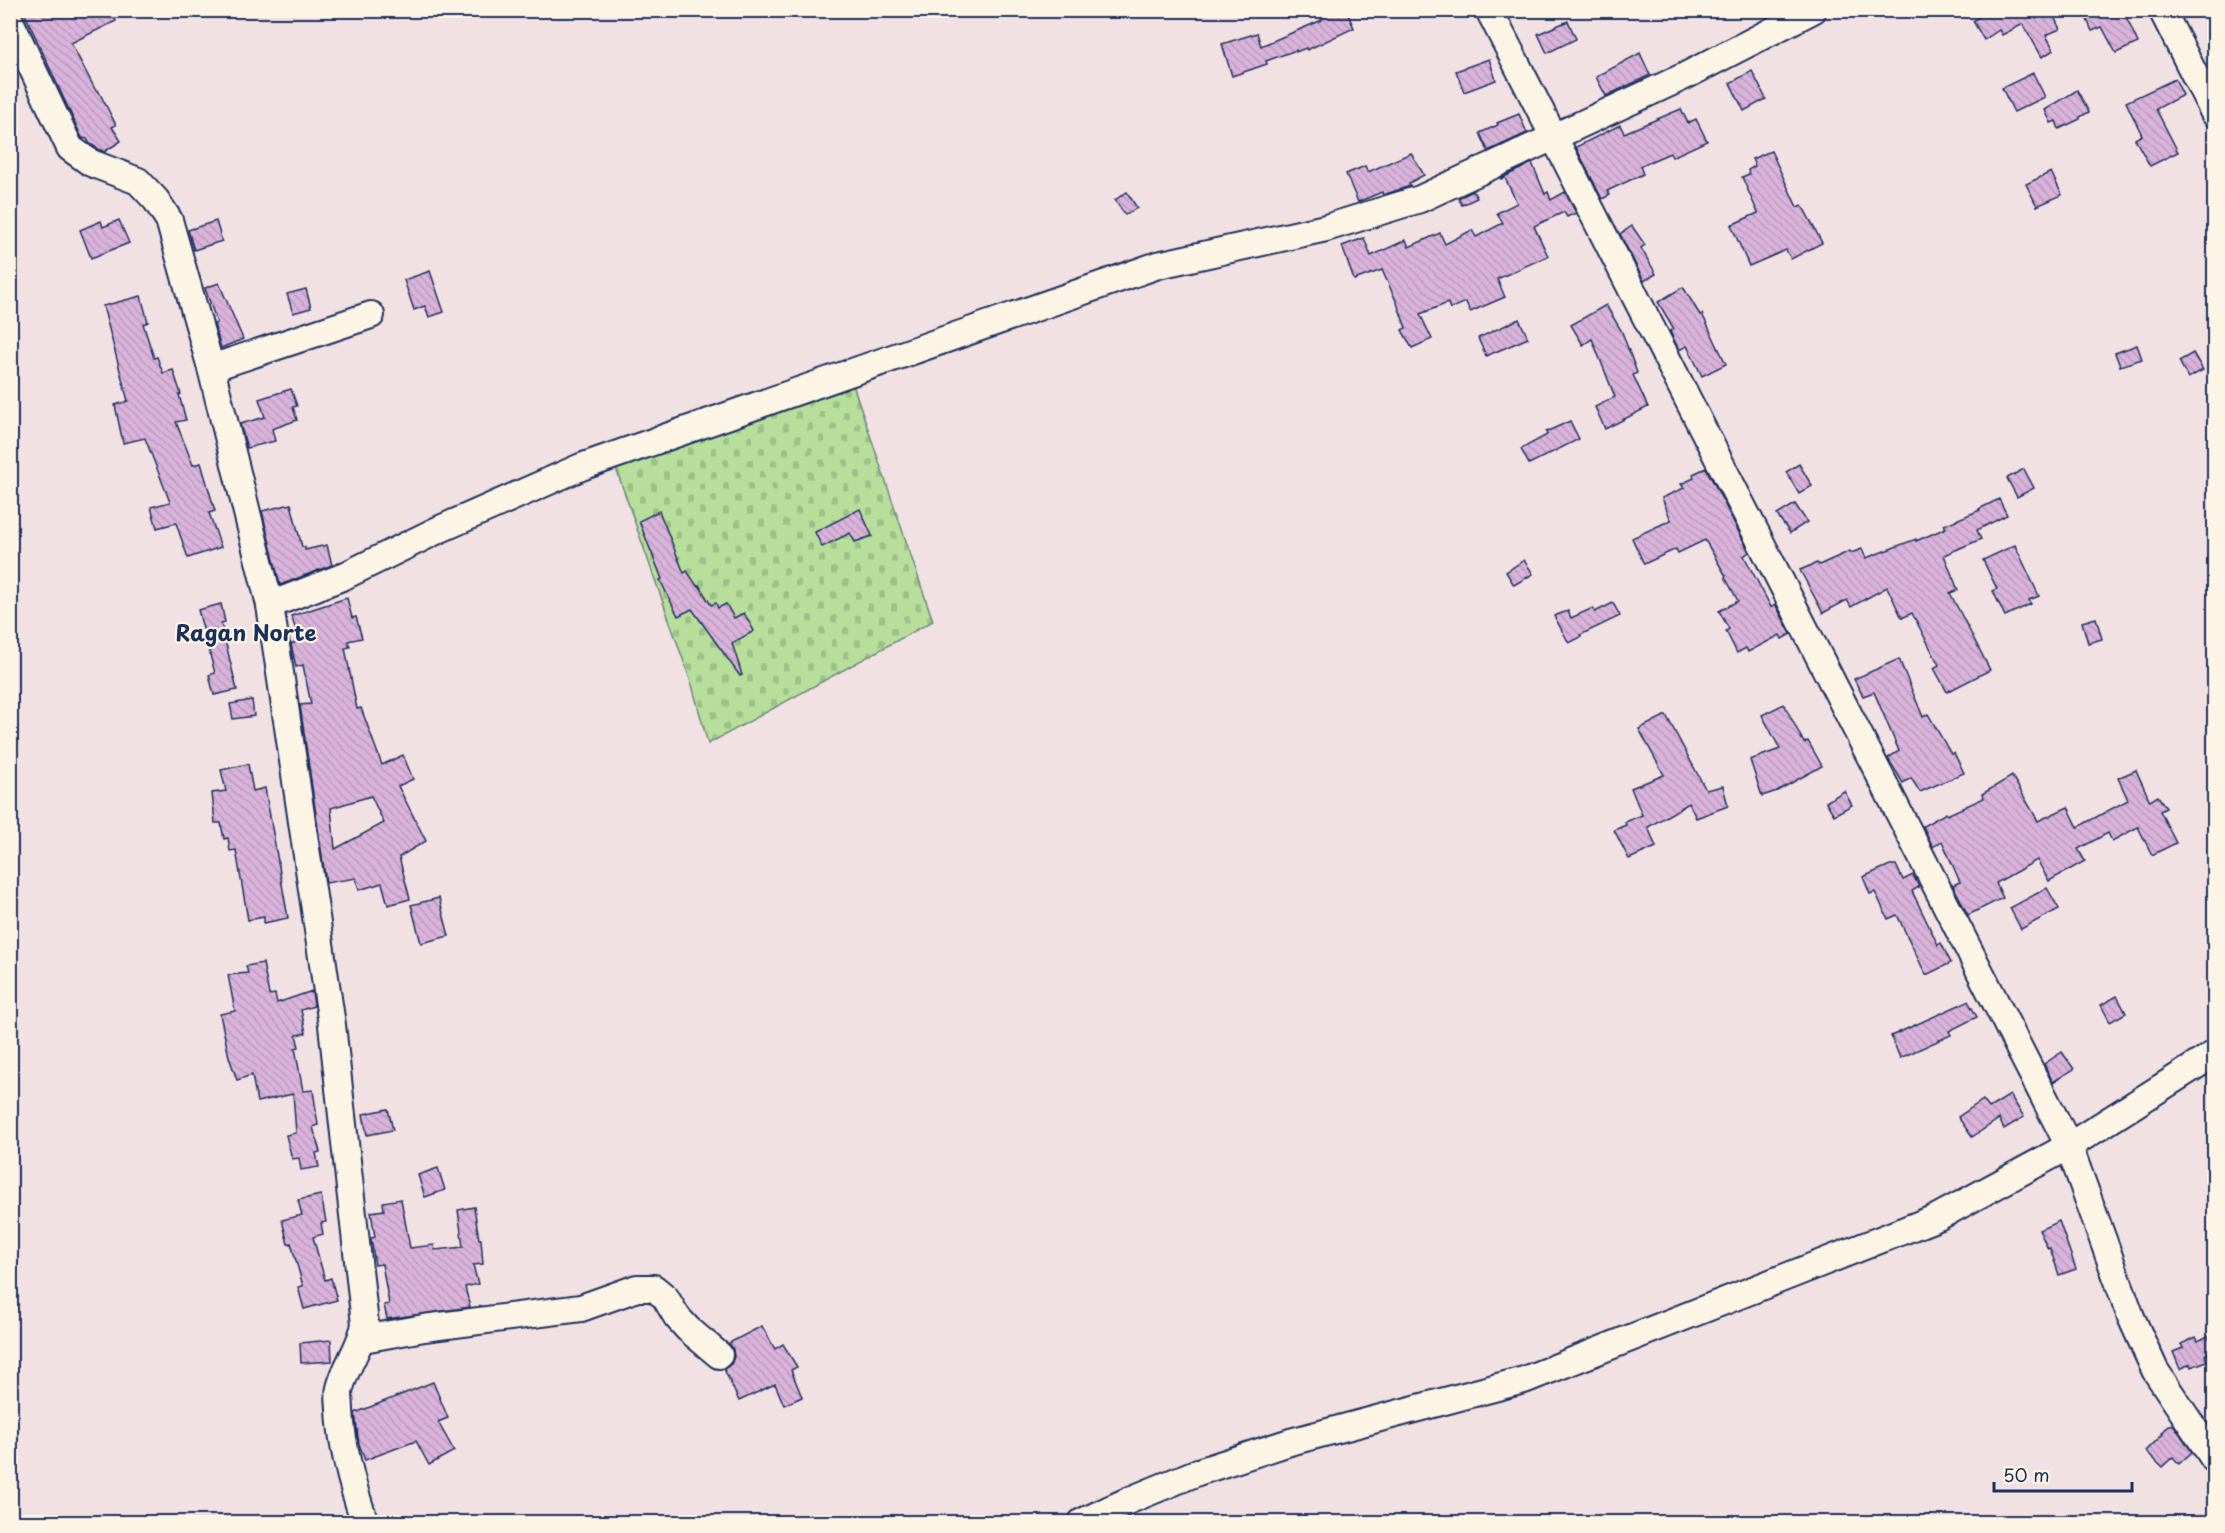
<svg xmlns="http://www.w3.org/2000/svg" width="2225" height="1533" viewBox="0 0 2225 1533" font-family="'Playpen Sans',sans-serif">
  <style>
    .cemetery { fill: url(#cemetery-stones); stroke: #69877c; stroke-width: 1.5 }
    .building { fill: url(#building-back-hatch); stroke: #1b2f5e; stroke-width: 1.5; fill-rule: evenodd }
    .lines { fill: none; stroke-linecap: round; stroke-linejoin: round }
    .minor-casing { stroke: #1b2f5e; stroke-width: 30 }
    .minor { stroke: #fcf5e5; stroke-width: 26 }
    .labels { text-anchor: middle; stroke-width: 4.5; stroke-linejoin: round; paint-order: stroke }
    .quarter-label { font-size: 22px; font-weight: bold; fill: #1b2f5e; stroke: #fcf5e5 }
  </style>
  <defs>
    <pattern id="cemetery-stones" width="16" height="16" patternUnits="userSpaceOnUse" patternTransform="scale(1.5)"><rect width="16" height="16" fill="#b7df9b"/><path d="M2 7V4a2 2 0 0 1 4 0v3zM10 15v-3a2 2 0 0 1 4 0v3z" fill="#9dc088"/></pattern>
    <pattern id="building-back-hatch" width="6" height="6" patternUnits="userSpaceOnUse" patternTransform="scale(1.5)"><rect width="6" height="6" fill="#dab3da"/><path d="M-1 5l2 2M0 0l6 6M5-1l2 2" fill="none" stroke="#ba9abe"/></pattern>
  </defs>
  <rect width="100%" height="100%" fill="#f2e1e2"/>
  <filter id="ink" filterUnits="userSpaceOnUse"><feTurbulence type="fractalNoise" baseFrequency=".0167" numOctaves="2"/><feDisplacementMap in="SourceGraphic" scale="12" xChannelSelector="R" yChannelSelector="G"/><feConvolveMatrix kernelMatrix="1 2 1 2 8 2 1 2 1" color-interpolation-filters="sRGB"/></filter>
  <g filter="url(#ink)">
    <polygon class="cemetery" points="851,379 933,621 708,744 692,685 613,460"/>
    <g class="building">
      <polygon points="23,10 110,10 116,21 71,43 96,91 98,90 116,125 112,127 121,141 104,152 90,144 87,139 82,138"/>
      <polygon points="1332,10 1346,10 1354,28 1307,50 1306,48 1296,52 1296,50 1266,61 1267,64 1232,76 1222,44 1257,33 1261,46 1322,20 1320,16"/>
      <polygon points="1975,10 2051,10 2060,29 2046,35 2054,50 2042,57 2023,24 2002,35 1999,30 1984,40 1973,21 1979,17"/>
      <polygon points="2083,10 2123,10 2138,43 2116,53 2102,27 2092,31"/>
      <polygon points="1568,21 1576,39 1547,53 1538,34"/>
      <polygon points="1640,53 1650,75 1606,96 1596,77"/>
      <polygon points="1489,59 1496,80 1464,92 1456,71"/>
      <polygon points="1752,71 1766,99 1744,111 1730,83"/>
      <polygon points="2033,73 2045,97 2014,112 2002,88"/>
      <polygon points="2175,79 2183,95 2156,109 2178,152 2150,166 2135,139 2142,135 2126,102"/>
      <polygon points="2077,90 2089,112 2080,117 2080,119 2059,129 2056,121 2051,123 2045,110"/>
      <polygon points="1681,109 1688,123 1696,119 1707,141 1672,157 1670,153 1640,166 1643,174 1607,191 1610,195 1602,199 1576,147 1620,125 1624,133"/>
      <polygon points="1519,114 1527,133 1488,151 1480,133 1498,125 1497,123"/>
      <polygon points="1771,151 1797,207 1802,205 1822,243 1791,259 1786,250 1749,266 1731,225 1758,213 1742,177 1749,174 1748,170 1755,166 1752,159"/>
      <polygon points="1411,153 1424,175 1409,183 1410,186 1383,195 1382,192 1358,202 1346,174 1365,166 1368,172"/>
      <polygon points="1532,163 1545,194 1548,192 1551,200 1565,192 1576,213 1567,217 1564,212 1534,226 1548,256 1497,279 1505,297 1470,312 1466,302 1450,309 1448,303 1420,314 1432,339 1412,348 1402,330 1406,328 1397,303 1382,270 1354,280 1342,246 1364,238 1371,256 1406,240 1409,247 1440,233 1445,244 1472,230 1476,237 1503,223 1497,213 1517,203 1505,178 1500,179"/>
      <polygon points="2051,172 2062,195 2037,206 2026,184"/>
      <polygon points="1473,191 1477,198 1462,205 1458,198"/>
      <polygon points="1127,192 1137,208 1125,215 1115,200"/>
      <polygon points="119,220 129,243 91,258 80,230 101,221 103,227"/>
      <polygon points="216,221 222,241 194,250 188,230"/>
      <polygon points="1632,226 1645,245 1641,248 1656,274 1644,281 1620,234"/>
      <polygon points="430,271 444,312 429,317 425,306 414,310 404,280"/>
      <polygon points="219,283 243,339 221,348 214,324 217,323 205,288"/>
      <polygon points="1683,287 1700,315 1702,314 1726,364 1702,376 1687,346 1679,350 1670,331 1674,329 1658,302"/>
      <polygon points="306,289 311,308 293,313 287,294"/>
      <polygon points="141,296 148,322 143,324 154,358 157,357 163,373 173,370 181,394 179,395 186,420 176,422 193,465 201,463 215,511 209,513 221,547 188,558 176,523 157,528 151,507 170,502 145,438 123,443 115,405 128,401 103,306"/>
      <polygon points="1606,305 1622,332 1637,373 1633,375 1648,407 1605,429 1595,407 1615,397 1592,339 1583,345 1571,325"/>
      <polygon points="1519,319 1528,338 1486,356 1478,338"/>
      <polygon points="2137,345 2142,359 2120,366 2115,353"/>
      <polygon points="2193,353 2203,370 2188,378 2179,361"/>
      <polygon points="291,389 297,406 293,407 297,420 272,429 275,441 247,448 240,424 265,417 259,399"/>
      <polygon points="1570,421 1579,439 1529,464 1521,449 1547,435 1546,432"/>
      <polygon points="1799,464 1812,486 1799,494 1786,472"/>
      <polygon points="1706,468 1749,552 1744,556 1771,607 1775,604 1791,634 1782,639 1780,635 1748,652 1746,648 1737,653 1726,631 1729,629 1719,611 1738,601 1725,577 1726,576 1705,540 1678,553 1676,549 1644,564 1632,538 1671,520 1662,498 1684,488 1681,484 1694,478 1693,474"/>
      <polygon points="2024,469 2034,488 2017,497 2007,478"/>
      <polygon points="1999,499 2007,515 1977,530 1981,539 1944,555 1958,590 1950,593 1990,670 1947,692 1934,668 1939,665 1912,613 1902,618 1887,587 1851,607 1847,600 1823,613 1800,570 1817,563 1819,565 1850,551 1851,553 1862,549 1866,558 1916,539 1916,541 1946,528 1944,525 1980,510 1979,509"/>
      <polygon points="291,504 302,547 305,547 305,550 327,545 332,565 280,585 262,511"/>
      <polygon points="1795,504 1807,522 1790,533 1777,515"/>
      <polygon points="860,509 872,536 855,542 850,533 822,547 815,532"/>
      <polygon points="659,511 684,573 687,571 697,586 699,585 711,605 716,603 718,608 726,604 734,618 744,613 754,631 732,643 742,675 740,676 692,609 678,616 660,580 662,579 639,521"/>
      <polygon points="2015,545 2039,596 2029,600 2031,604 2005,616 1993,591 1997,589 1983,560"/>
      <polygon points="1524,560 1533,574 1514,585 1506,572"/>
      <path d="M347,598L352,618L356,617L362,638L348,641L350,647L345,648L357,709L361,708L382,765L403,755L413,779L398,786L426,841L399,857L410,899L388,905L382,883L359,890L356,878L326,883L300,705L311,704L303,665L296,667L291,644L300,641L291,616ZM371,796L384,823L335,849L331,808Z"/>
      <polygon points="1613,603 1620,616 1580,635 1581,637 1569,643 1554,616 1568,611 1571,618 1593,608 1595,612"/>
      <polygon points="221,604 225,622 221,623 237,690 214,695 209,675 215,673 198,610"/>
      <polygon points="2096,618 2102,639 2088,643 2082,622"/>
      <polygon points="1899,659 1923,717 1928,714 1951,754 1954,753 1964,773 1920,792 1911,778 1903,783 1889,760 1888,758 1899,751 1874,692 1863,696 1854,679"/>
      <polygon points="252,700 254,716 233,719 230,704"/>
      <polygon points="1784,704 1804,743 1808,741 1822,766 1777,791 1762,796 1750,760 1780,749 1762,715"/>
      <polygon points="1666,715 1706,790 1723,786 1728,806 1696,818 1689,803 1648,827 1656,847 1629,859 1614,830 1626,825 1625,822 1642,815 1631,788 1664,775 1639,729"/>
      <polygon points="248,764 253,791 265,788 288,918 264,923 264,917 248,920 236,850 230,851 228,838 224,839 221,823 215,823 212,793 226,791 221,770"/>
      <polygon points="2136,770 2150,801 2158,796 2166,808 2160,811 2176,843 2152,855 2138,827 2112,841 2108,833 2078,849 2085,861 2049,881 2037,860 1996,883 2003,898 1968,915 1953,885 1960,882 1942,841 1933,847 1923,826 1946,813 1947,815 1984,798 1982,794 2012,776 2038,821 2068,807 2078,827 2128,800 2118,778"/>
      <polygon points="1844,791 1852,805 1834,815 1826,802"/>
      <polygon points="1890,865 1896,865 1903,880 1913,875 1919,887 1912,891 1938,945 1941,943 1951,963 1926,975 1897,915 1888,919 1875,892 1870,894 1863,877"/>
      <polygon points="2047,888 2059,909 2021,929 2010,908"/>
      <polygon points="439,898 449,936 421,943 411,905"/>
      <polygon points="263,963 269,995 275,994 277,1003 312,991 314,1006 301,1010 306,1033 296,1035 299,1047 295,1048 303,1091 313,1090 318,1125 313,1127 320,1152 316,1153 319,1167 301,1170 299,1158 292,1159 286,1135 296,1133 293,1094 257,1102 252,1075 237,1080 229,1057 220,1014 235,1011 228,975 248,973 246,966"/>
      <polygon points="2117,996 2126,1013 2110,1022 2101,1005"/>
      <polygon points="1968,1001 1977,1017 1949,1031 1951,1035 1900,1058 1891,1036"/>
      <polygon points="2062,1052 2074,1069 2053,1082 2044,1064"/>
      <polygon points="2010,1095 2024,1117 2004,1129 1999,1119 1972,1137 1958,1117 1983,1100 1989,1108"/>
      <polygon points="388,1109 393,1130 367,1135 363,1114"/>
      <polygon points="438,1168 445,1190 425,1197 418,1175"/>
      <polygon points="321,1195 326,1222 321,1223 323,1234 313,1237 325,1280 331,1278 337,1300 304,1309 298,1287 303,1286 291,1243 288,1244 282,1220 302,1215 298,1200"/>
      <polygon points="401,1199 410,1248 434,1245 435,1250 463,1247 458,1210 474,1207 479,1239 481,1239 483,1264 473,1265 478,1284 465,1287 470,1307 387,1319 384,1305 389,1304 382,1264 375,1265 371,1238 375,1237 371,1212 384,1210 383,1202"/>
      <polygon points="2059,1221 2076,1269 2059,1275 2050,1248 2048,1249 2039,1230"/>
      <polygon points="762,1326 775,1349 783,1344 797,1367 791,1370 802,1397 784,1405 775,1384 739,1401 724,1369 731,1364 734,1357 733,1349 729,1343"/>
      <polygon points="2208,1336 2214,1351 2205,1355 2207,1361 2191,1367 2190,1364 2180,1369 2173,1352 2183,1348 2181,1344 2196,1337 2198,1341"/>
      <polygon points="331,1340 332,1361 301,1363 300,1343"/>
      <polygon points="433,1382 448,1418 438,1422 454,1451 429,1465 416,1441 365,1460 359,1444 355,1413"/>
      <polygon points="2169,1425 2174,1425 2192,1452 2179,1464 2173,1457 2162,1467 2146,1451 2163,1434 2162,1433"/>
    </g>
    <g class="lines">
      <g class="minor-casing">
        <g id="minor">
          <polyline points="1489,10 2069,1146 2131,1317 2155,1370 2214,1459"/>
          <polyline points="2162,10 2214,113"/>
          <path d="M10,21L70,148L91,163L138,181L156,200L169,220L211,368L270,605L332,1025L365,1324C361,1347 346,1365 340,1388C338,1394 340,1403 340,1410C342,1449 352,1486 365,1522"/>
          <polyline points="211,368 371,315"/>
          <polyline points="270,605 342,577 438,530 581,467 1158,265 1326,228 1420,199 1685,76 1813,10"/>
          <polyline points="363,1339 424,1328 581,1308 637,1288 654,1288 665,1297 677,1317 688,1329 719,1355"/>
          <polyline points="1082,1522 1130,1500 1198,1472 1290,1442 1524,1380 1938,1217 2069,1146 2214,1054"/>
        </g>
      </g>
      <use href="#minor" class="minor"/>
    </g>
  </g>
  <g class="labels">
    <g class="quarter-label">
      <text x="246" y="641">Ragan Norte</text>
    </g>
  </g>
  <rect width="2225" height="1533" fill="none" stroke="#fcf5e5" stroke-width="36"/>
  <rect x="18" y="18" width="2189" height="1497" fill="none" stroke="#1b2f5e" stroke-width="2" filter="url(#ink)"/>
  <path d="M1994 1482v9h138v-9" fill="none" stroke="#1b2f5e" stroke-width="3"/>
  <text x="2003" y="1482" font-size="18" fill="#1b2f5e" stroke="#fcf5e5" stroke-width="4.5" paint-order="stroke">50 m</text>
</svg>
